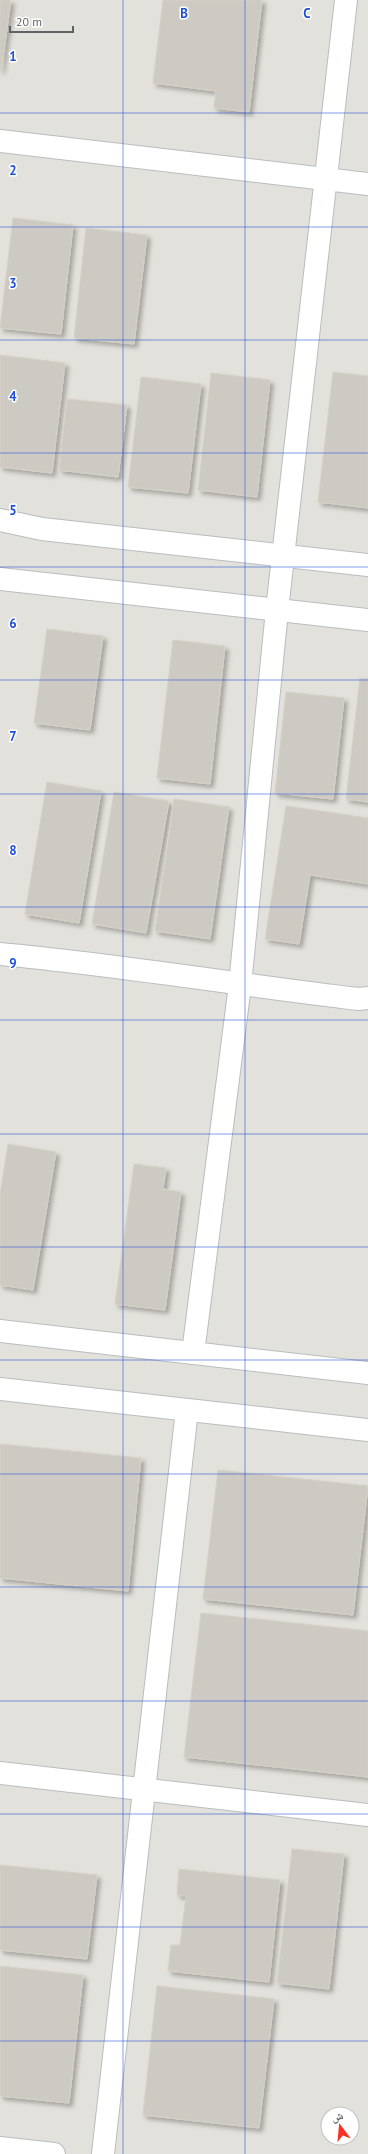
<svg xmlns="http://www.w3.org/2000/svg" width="368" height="2154" viewBox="0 0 368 2154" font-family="'PT Sans','Noto Naskh Arabic',sans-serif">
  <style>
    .industrial { fill: #e2e1db; fill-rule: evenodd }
    .building { fill: #cdcac4; stroke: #d7d1c4; filter: url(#shadow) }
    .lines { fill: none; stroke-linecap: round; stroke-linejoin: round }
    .minor-casing { stroke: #b9bdc1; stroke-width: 24 }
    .minor { stroke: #fff; stroke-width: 22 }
    .grid { fill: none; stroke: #1d4ed8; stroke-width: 1; stroke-opacity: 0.55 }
    .grid-label { font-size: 13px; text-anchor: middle; font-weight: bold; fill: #1d4ed8; stroke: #fff; stroke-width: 3; stroke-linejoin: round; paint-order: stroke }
  </style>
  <defs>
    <filter id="shadow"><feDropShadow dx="3.5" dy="3.5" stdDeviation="2" flood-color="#0004"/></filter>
  </defs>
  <rect width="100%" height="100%" fill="#f1efe7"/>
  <path class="industrial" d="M0,0H368V2154H0ZM328,2114H352V2138H328Z"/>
  <g class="building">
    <polygon points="0,0 11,0 1,71 0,71"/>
    <polygon points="163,0 262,0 249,112 214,108 216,91 153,83"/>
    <polygon points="13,218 73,225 61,334 0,328"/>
    <polygon points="86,228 147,235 134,344 74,338"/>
    <polygon points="0,355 65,363 52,473 0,467"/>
    <polygon points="333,372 368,376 368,508 318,502"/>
    <polygon points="211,373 270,380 257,497 198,490"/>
    <polygon points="141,377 201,384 188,493 128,487"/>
    <polygon points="67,399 127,405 118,477 59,470"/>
    <polygon points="47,629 103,636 90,730 34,723"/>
    <polygon points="173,640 225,646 210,784 157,778"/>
    <polygon points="360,678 368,679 368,802 346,799"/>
    <polygon points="286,692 344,698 333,799 275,793"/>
    <polygon points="47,782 101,791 79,923 25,914"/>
    <polygon points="114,792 169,801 146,933 92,924"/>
    <polygon points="174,799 229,807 210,939 155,931"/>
    <polygon points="286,806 368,818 368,884 310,875 299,944 265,939"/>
    <polygon points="8,1144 56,1152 33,1290 0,1285 0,1194"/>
    <polygon points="134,1164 166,1168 163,1189 181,1192 165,1310 115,1304"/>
    <polygon points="0,1444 141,1458 128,1591 0,1578"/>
    <polygon points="218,1470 368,1486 353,1615 203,1599"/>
    <polygon points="201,1613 368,1631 368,1777 184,1757"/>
    <polygon points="292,1849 344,1854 329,1989 277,1983"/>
    <polygon points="0,1865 97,1875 87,1959 0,1950"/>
    <polygon points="179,1869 280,1880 269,1982 168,1971 171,1945 180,1945 186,1896 177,1895"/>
    <polygon points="0,1966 83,1975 69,2103 0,2096"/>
    <polygon points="157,1986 274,1999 259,2128 143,2115"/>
  </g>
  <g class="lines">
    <g class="minor-casing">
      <g id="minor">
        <polyline points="0,141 368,184"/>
        <polyline points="0,520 42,529 368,565"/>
        <polyline points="0,579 368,620"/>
        <path d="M0,954C120,965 239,985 359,999L368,998"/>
        <polyline points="0,1331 368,1373"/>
        <polyline points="193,1353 240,985 277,610 346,0"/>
        <polyline points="0,1389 368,1430"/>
        <polyline points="0,1773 368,1815"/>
        <polyline points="0,2148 54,2154"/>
        <polyline points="103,2154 187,1410"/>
      </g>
    </g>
    <use href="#minor" class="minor"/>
  </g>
  <path class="grid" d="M123,0V2154M245,0V2154M0,113H368M0,227H368M0,340H368M0,453H368M0,567H368M0,680H368M0,794H368M0,907H368M0,1020H368M0,1134H368M0,1247H368M0,1360H368M0,1474H368M0,1587H368M0,1701H368M0,1814H368M0,1927H368M0,2041H368"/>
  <g class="grid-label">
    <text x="184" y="18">B</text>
    <text x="307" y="18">C</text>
    <text x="13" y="61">1</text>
    <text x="13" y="175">2</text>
    <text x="13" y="288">3</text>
    <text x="13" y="401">4</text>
    <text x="13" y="515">5</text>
    <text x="13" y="628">6</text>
    <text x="13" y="741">7</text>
    <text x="13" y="855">8</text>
    <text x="13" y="968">9</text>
  </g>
  <g transform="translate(340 2126) rotate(344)"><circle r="19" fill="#ffffff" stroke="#bfc1c3"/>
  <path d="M0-3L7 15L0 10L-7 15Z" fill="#f83326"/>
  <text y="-6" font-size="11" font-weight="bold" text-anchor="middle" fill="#5e6368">ش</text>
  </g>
  <path d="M10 26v6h63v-6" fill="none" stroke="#5e6368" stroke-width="2"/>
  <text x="16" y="26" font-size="12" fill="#5e6368" stroke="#ffffff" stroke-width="3" paint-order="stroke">20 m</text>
</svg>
